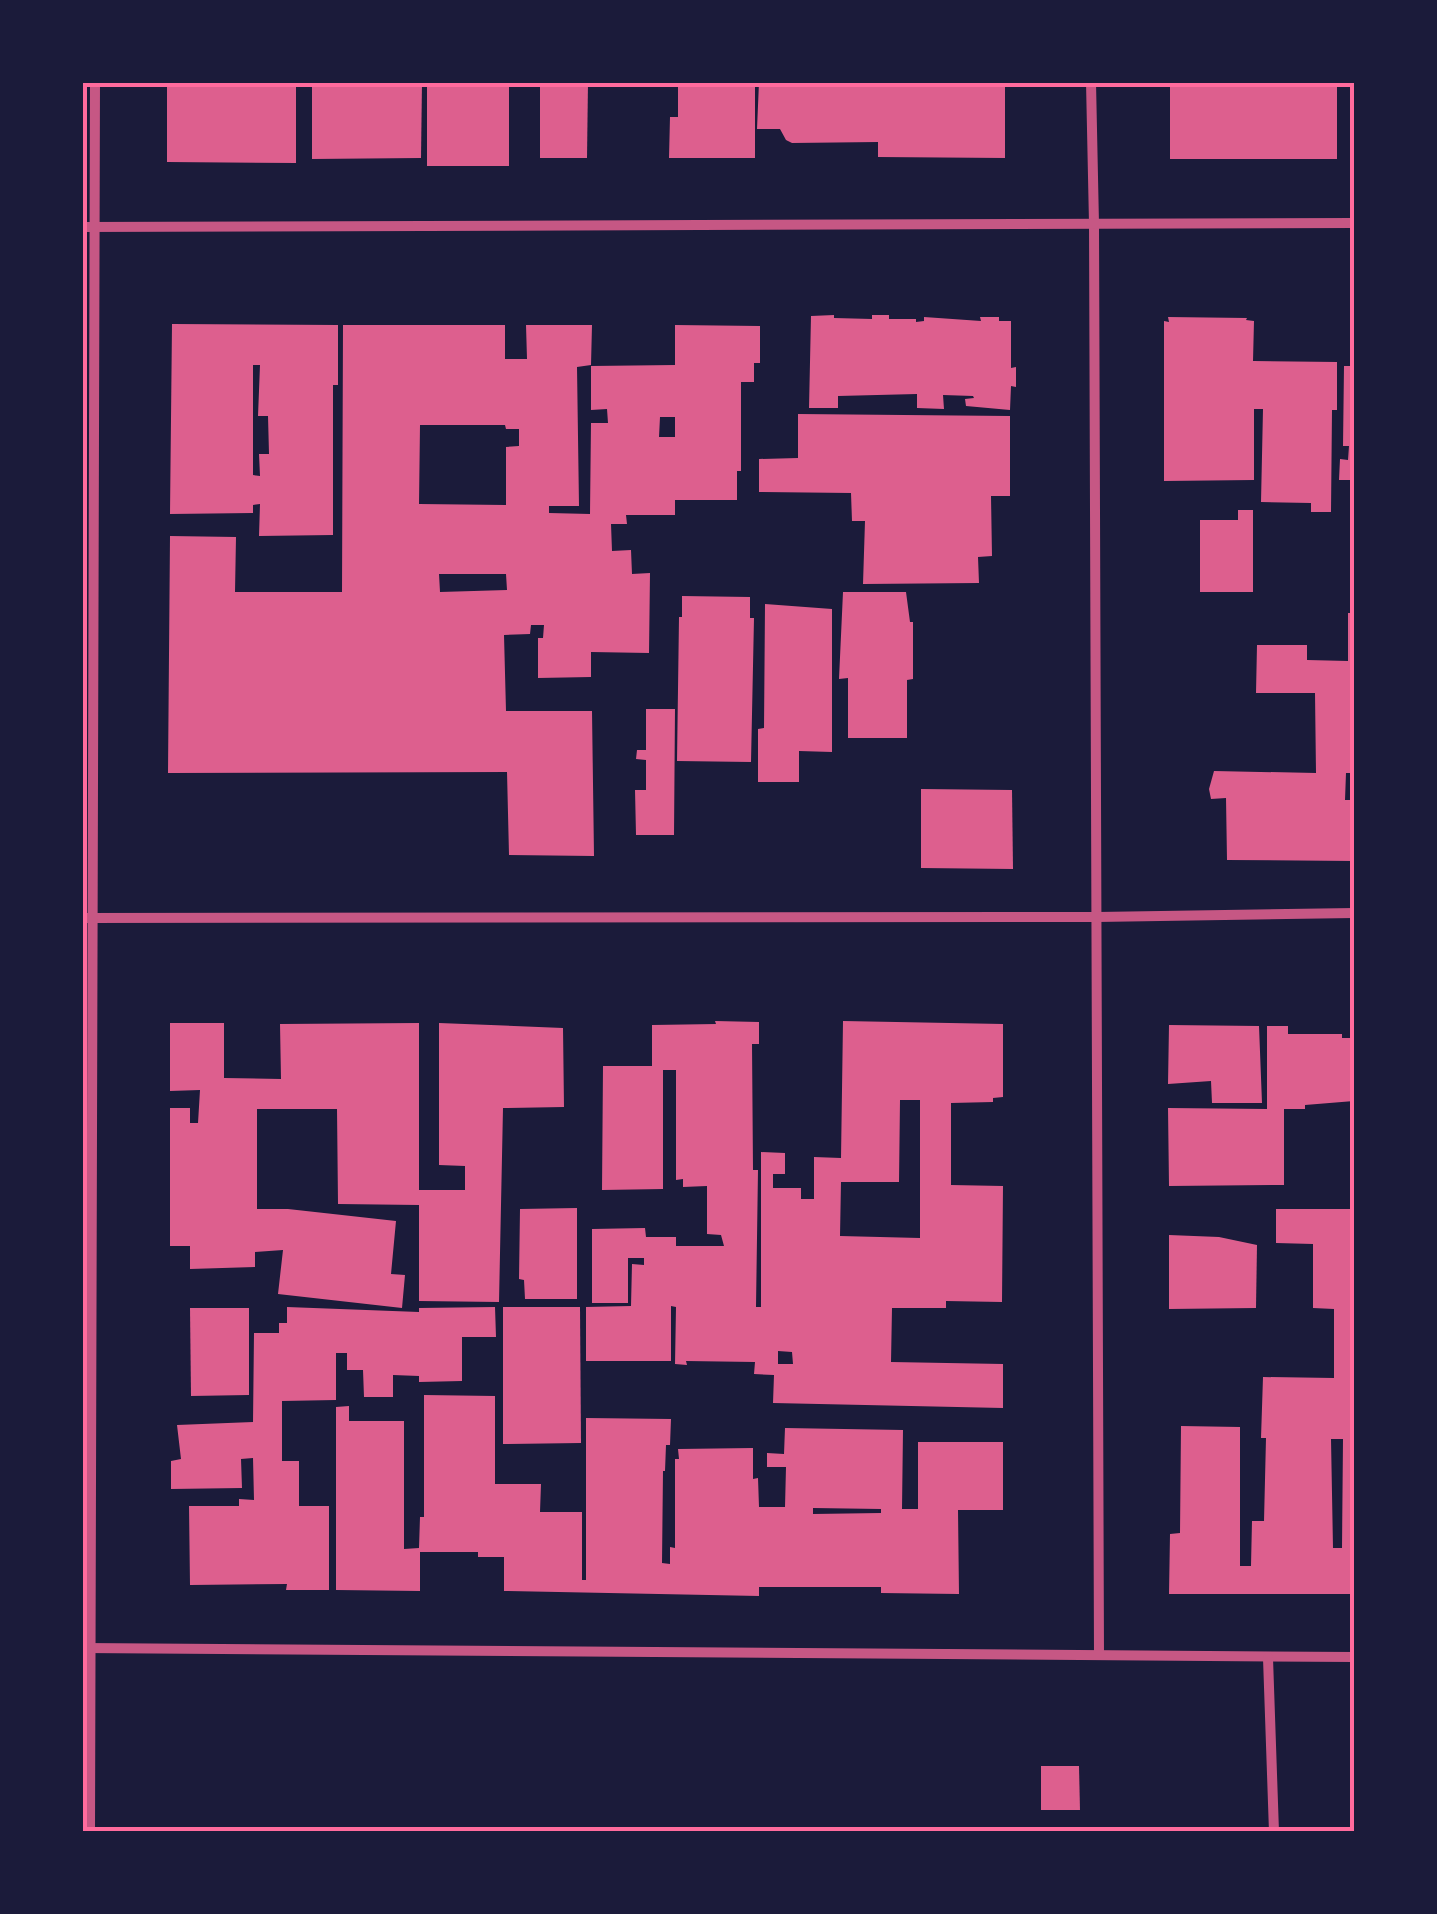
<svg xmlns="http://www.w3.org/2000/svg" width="1437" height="1914" viewBox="0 0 1437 1914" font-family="'IBM Plex Serif',serif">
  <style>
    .building { fill: #dd5f8e; fill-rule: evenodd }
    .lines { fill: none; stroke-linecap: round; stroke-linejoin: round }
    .minor { stroke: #c65784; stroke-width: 10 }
    .neatline { fill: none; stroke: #ff6b9d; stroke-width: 4 }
  </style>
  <rect width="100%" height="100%" fill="#1b1b3a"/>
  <g class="building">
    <polygon points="167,82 296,82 296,163 167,162"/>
    <polygon points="312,82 422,82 421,158 312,159"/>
    <rect x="427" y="82" width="82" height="84"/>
    <polygon points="540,82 588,82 587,158 540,158"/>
    <polygon points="678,82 755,82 755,158 669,158 670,117 678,117"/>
    <polygon points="759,82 1005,82 1005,158 878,157 878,142 792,143 786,140 780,129 757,129"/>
    <rect x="1170" y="82" width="167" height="77"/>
    <polygon points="834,315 834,318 872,319 872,315 889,315 889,319 916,319 916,322 924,321 924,317 981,321 980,317 999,317 999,321 1011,321 1011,368 1016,367 1016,387 1011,386 1010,410 966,406 965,399 974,398 973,396 943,395 944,409 917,408 917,394 838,396 838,408 809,408 811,316"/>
    <polygon points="1168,317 1247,318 1246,320 1254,321 1253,361 1337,362 1337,410 1332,410 1331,512 1311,512 1311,503 1261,502 1263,409 1254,409 1254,480 1164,481 1164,321 1169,322"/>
    <path d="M172,324L338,325V385H333V535L259,536L260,504L253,505V513L170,514ZM253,365H260L258,416H268L269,454H259L260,476L253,475Z"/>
    <path d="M343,325H505V359H527L526,325H592L591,365L577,367L579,506H549V513L590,514L591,423H608L607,409L591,410V366L675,365V325L760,326V363H754V382H741V471H737V500H675V515H626L627,524H611L612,551L631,550L632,574L650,573L649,653L591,652V677L538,678V638H543L544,625H531L530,634L504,635L506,711H592L594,856L509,855L507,772L168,773L170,536L236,537L235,592H342ZM660,417H675V437H659ZM420,425H505L506,429H519V446L506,447V505L419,504ZM439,574H506L507,590L440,592Z"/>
    <polygon points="1344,366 1354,366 1354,480 1339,480 1340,459 1348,460 1349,446 1343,446"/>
    <polygon points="798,414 1010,416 1010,496 991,496 992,556 978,557 979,583 863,584 865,521 852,521 851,493 759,492 759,459 798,458"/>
    <polygon points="1238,510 1253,510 1253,592 1200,592 1200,520 1238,520"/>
    <polygon points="843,592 906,592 910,622 913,622 913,679 907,680 907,738 848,738 848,678 839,679"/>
    <polygon points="682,596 750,597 750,618 754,618 751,762 677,761 679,617 682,617"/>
    <polygon points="765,604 832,609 832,752 799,751 799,782 758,782 758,729 764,728"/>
    <polygon points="1348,613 1354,613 1354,773 1346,773 1345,800 1354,800 1354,861 1227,860 1226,798 1211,799 1209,789 1214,771 1316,773 1315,693 1256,693 1257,645 1307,645 1307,660 1348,661"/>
    <polygon points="646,709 675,709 674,835 636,835 635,790 646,790 646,760 636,759 637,750 646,750"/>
    <polygon points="921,789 1012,790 1013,869 921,868"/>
    <path d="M715,1021L759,1022V1044H752L753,1170H758L756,1307H761V1152L785,1153V1174H773V1188H801V1199H814V1157L841,1158L843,1021L1003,1024V1097L993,1098V1102L951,1103V1185L1003,1186L1002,1302L946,1301V1308H892L891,1362L1003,1364V1408L773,1403L774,1375L754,1374L755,1362L686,1361L687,1365L675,1364L676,1307L671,1306V1361H586V1307L631,1306L632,1264L644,1265V1258H628V1303H592V1229L645,1228L646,1237H676V1246H724L721,1235L707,1234V1186L683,1187V1179L676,1180V1070H663V1189L602,1190L603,1066H652V1025L716,1024ZM900,1100H920V1238L840,1236L841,1182H899ZM778,1351L792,1352L793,1364H778Z"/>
    <polygon points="170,1023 224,1023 224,1078 281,1079 280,1024 419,1023 419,1190 465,1190 465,1166 439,1165 439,1023 563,1028 564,1107 503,1108 499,1302 419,1301 419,1205 338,1204 337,1109 257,1109 257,1209 288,1209 396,1221 391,1274 405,1275 402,1308 278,1294 283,1250 255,1252 255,1267 190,1269 190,1246 170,1246 170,1108 190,1108 190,1123 198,1123 200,1090 170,1091"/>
    <polygon points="1169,1025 1259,1026 1262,1103 1212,1103 1211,1081 1168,1084"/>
    <polygon points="1267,1026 1288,1026 1288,1034 1342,1034 1342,1038 1354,1038 1354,1101 1305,1105 1305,1109 1284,1109 1284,1185 1169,1186 1168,1108 1267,1109"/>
    <polygon points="577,1208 577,1299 525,1299 524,1280 519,1279 520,1209"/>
    <path d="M1276,1209H1354V1594H1169L1170,1534L1180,1533L1181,1426L1240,1427V1566H1251L1252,1521H1264L1266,1438H1261L1263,1377L1334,1378V1309L1313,1308V1244L1276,1243ZM1331,1439H1343L1342,1548H1333Z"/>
    <polygon points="1169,1235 1219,1237 1257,1245 1256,1308 1169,1309"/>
    <polygon points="287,1307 419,1312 419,1308 495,1307 496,1337 462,1337 462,1381 419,1382 419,1376 393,1375 393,1397 364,1397 363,1370 347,1370 347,1353 336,1353 336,1400 282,1401 282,1461 299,1461 299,1506 329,1506 329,1590 286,1590 287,1584 190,1585 189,1506 239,1506 239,1499 254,1500 253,1458 241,1459 242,1488 171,1489 171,1461 181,1459 177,1425 253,1422 254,1333 279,1333 279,1323 287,1323"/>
    <polygon points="503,1307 580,1307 581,1443 503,1444"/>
    <polygon points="190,1308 249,1308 249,1395 191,1396"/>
    <path d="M424,1395L495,1396V1484H541L540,1512H582V1580H586V1418L671,1419L670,1445H666L665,1471H663L662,1563L670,1564V1547L675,1548V1459H679L678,1449L753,1448V1479L758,1478L759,1507H785L786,1467H767V1453L784,1454L785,1428L903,1430L902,1509H918V1442H1003V1510H958L959,1594L881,1593V1587H759V1596L504,1591V1557H478V1552H420V1591L336,1590V1407L349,1406V1421H404V1549L419,1548L420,1517H424ZM813,1508L881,1509V1513L813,1514Z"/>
    <polygon points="1041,1766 1079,1766 1080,1810 1041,1810"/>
  </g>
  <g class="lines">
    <g class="minor">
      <polyline points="1091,82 1094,224 1099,1655"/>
      <polyline points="82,227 1354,223"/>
      <polyline points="82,918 1097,917 1354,913"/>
      <polyline points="82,1648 1354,1657"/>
      <polyline points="1268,1658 1274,1832"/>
      <polyline points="90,1832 95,82"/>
    </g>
  </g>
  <rect width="1437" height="1914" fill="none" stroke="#1b1b3a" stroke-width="170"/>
  <rect x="85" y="85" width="1267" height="1744" class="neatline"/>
</svg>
